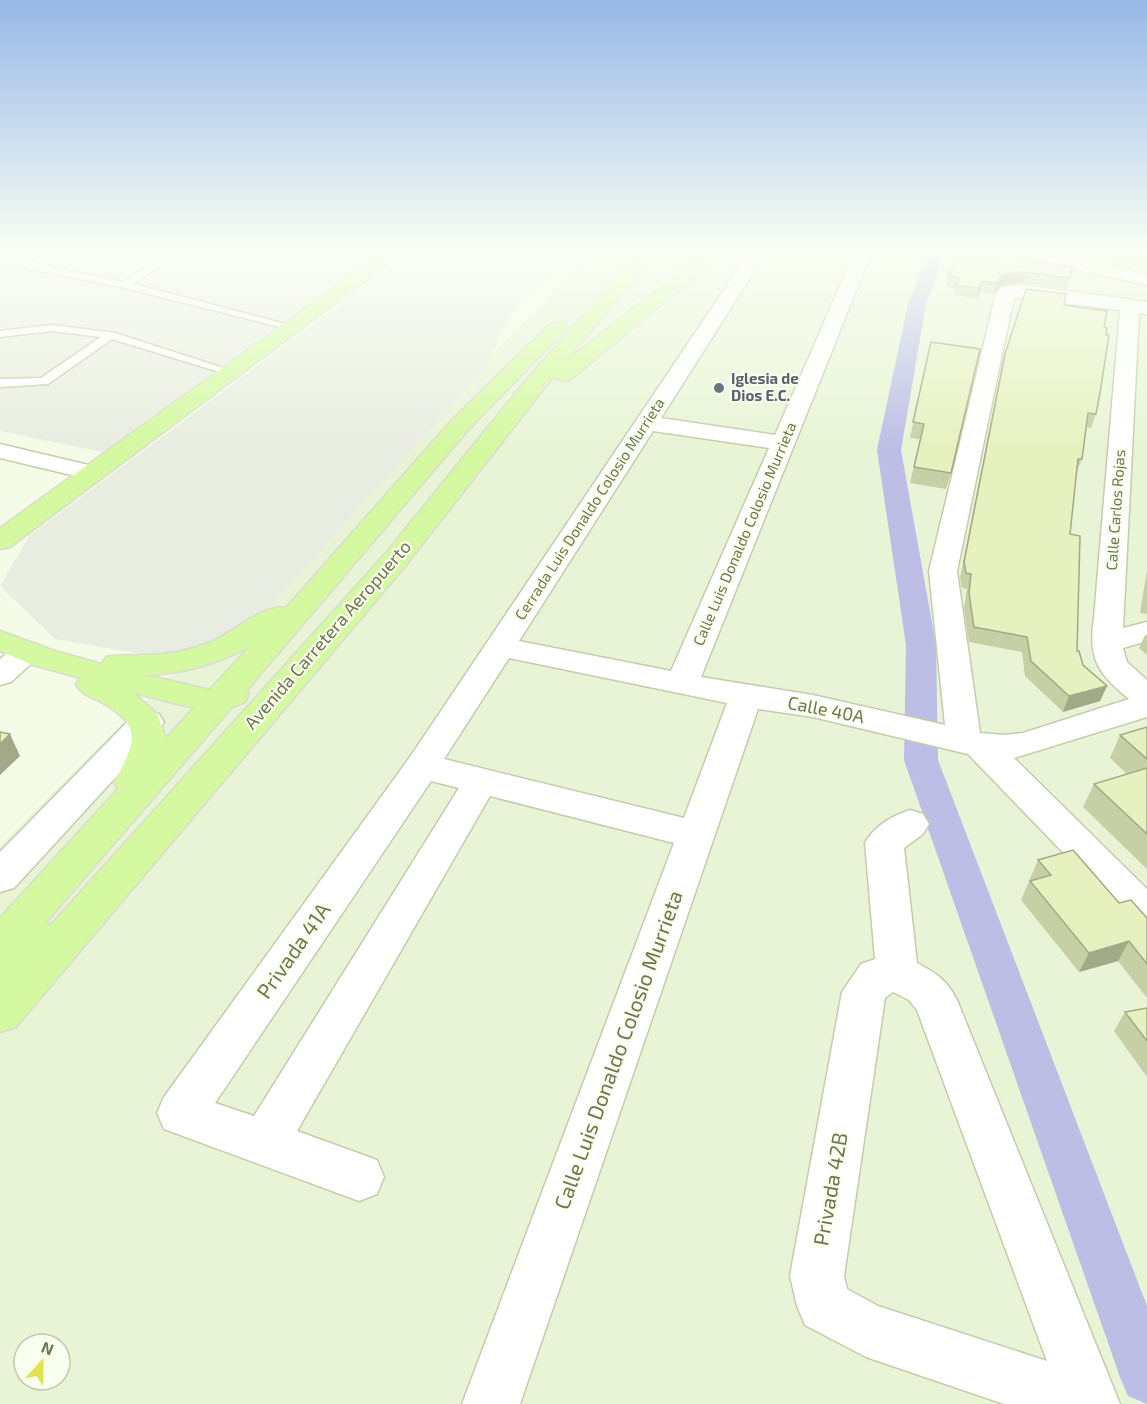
<svg xmlns="http://www.w3.org/2000/svg" width="1147" height="1404" viewBox="0 0 1147 1404" font-family="'Exo 2',sans-serif">
  <style>
    .residential { fill: #e9f4d6; fill-rule: evenodd }
    .industrial { fill: #e9ede1 }
    .lines { fill: none; stroke-linecap: round; stroke-linejoin: round }
    .canal { fill: #bcbee6; fill-rule: evenodd }
    .lane-casing { stroke: #c3ccab; stroke-width: 3 }
    .street-casing { stroke: #c3ccab; stroke-width: 3 }
    .primary-casing { stroke: #dadbd0; stroke-width: 3 }
    .lane { fill: #fff; fill-rule: evenodd }
    .street { fill: #fff; fill-rule: evenodd }
    .primary { fill: #d4f9a1; fill-rule: evenodd }
    .wall { fill: #c7cfa4 }
    .shaded-wall { fill: #a2a986 }
    .building { fill: #e7f1bf; stroke: #a2a986; stroke-width: 1.5 }
    .worship-dot { fill: #6b7280; stroke: #f8ffee; stroke-width: 2 }
    .labels { text-anchor: middle; stroke-width: 4.5; stroke-linejoin: round; paint-order: stroke }
    .far-worship-label { font-size: 15px; font-weight: bold; fill: #5b616d; stroke: #f8ffee; text-anchor: start }
    .far-street-label { font-size: 15px; fill: #6f764c; stroke: #f8ffee }
    .street-label { font-size: 18px; fill: #6f764c; stroke: #f8ffee }
    .near-street-label { font-size: 21px; fill: #6f764c; stroke: #f8ffee }
  </style>
  <rect width="100%" height="100%" fill="#f4fce7"/>
  <path class="residential" d="M595,251H1147V1404H0V846ZM24,1344H60V1380H24Z"/>
  <g class="industrial">
    <polygon points="0,251 382,251 103,452 0,431"/>
    <polygon points="411,251 571,251 514,309 481,374 264,614 216,643 153,656 55,639 0,586 29,536"/>
  </g>
  <g class="lines">
    <polygon class="canal" points="929,251 945,251 926,304 901,450 936,645 938,760 1147,1306 1147,1404 1128,1396 1120,1377 904,760 906,645 877,450 908,304"/>
    <g class="lane-casing">
      <g id="lane">
        <polygon points="50,251 62,251 39,265 124,282 169,251 180,251 134,284 297,327 292,330 126,288 0,263 1,257 29,263"/>
        <polygon points="52,325 115,333 236,372 226,374 112,339 48,384 0,387 0,379 41,378 101,337 52,331 0,337 0,331"/>
      </g>
    </g>
    <g class="street-casing">
      <g id="street">
        <path d="M750,251H767L661,418L775,435L855,251H872L701,677L813,695L945,725L929,571L995,297L1001,287L1023,285L1147,302V314L1139,313L1123,628L1147,622V641L1123,648L1127,662L1147,680V717L1014,758L1147,889V930L1133,925L968,754L813,717L758,709L520,1404H462L674,843L490,796L297,1131L377,1160L384,1177L377,1194L359,1201L164,1129L157,1113L164,1097L410,757ZM1014,297L1120,310L1094,618C1088,658 1097,673 1129,699L1023,733L1005,735L980,733L957,571ZM653,431L769,448L671,671L519,641ZM509,658L727,703L684,818L444,759ZM431,781L459,788L254,1116L215,1103Z"/>
        <polygon points="1007,251 1040,251 1147,275 1147,285 1015,256"/>
        <polygon points="0,444 101,468 104,473 101,478 92,480 0,458"/>
        <polygon points="28,642 39,645 44,652 11,682 0,685 0,659 17,645"/>
        <polygon points="147,711 159,714 164,722 159,730 14,888 0,892 0,852 135,714"/>
        <path d="M910,810L923,814L929,824L923,834L904,848L917,963C936,973 947,980 957,1000L1120,1404H1004L866,1357L805,1325L797,1306L790,1276L842,992L861,964L875,959L865,843C874,826 892,816 910,810ZM893,992L909,1000L917,1010L1047,1361L878,1306L847,1289L844,1276L885,998Z"/>
      </g>
    </g>
    <g class="primary-casing">
      <g id="primary">
        <polygon points="385,251 405,251 10,547 0,549 0,528"/>
        <path d="M640,251H658L565,362L707,251H726L570,380L562,381L553,377L406,565L16,1027L0,1032V918L118,789L114,782C136,742 144,725 99,701C89,696 82,694 76,685L80,678L30,664L0,651V631L52,650L101,664L106,657C119,654 130,656 143,655C167,655 189,651 211,642C232,633 265,603 286,608L452,420L551,323H565L568,327L468,430L247,690L249,694L245,702L232,707L47,921L50,926L386,553L527,379ZM249,647L210,690L146,675C182,674 217,664 249,647ZM134,693L194,708L166,738L157,714Z"/>
        <polygon points="1028,251 1077,251 1147,261 1147,271 1036,256"/>
      </g>
    </g>
    <use href="#lane" class="lane"/>
    <use href="#street" class="street"/>
    <use href="#primary" class="primary"/>
  </g>
  <g class="wall">
    <polygon points="996,251 996,254 1070,278 1067,289 1023,283 1001,285 994,294 980,292 977,299 954,295 955,288 946,286 948,276 972,252"/>
    <polygon points="1064,305 1104,327 1096,414 1091,428 1086,427 1082,459 1076,473 1070,534 1077,651 1083,665 1107,686 1100,701 1063,712 1025,676 1022,652 969,642 964,608 967,589 962,588 960,577 1002,367 1005,354"/>
    <polygon points="931,342 951,473 946,489 910,483 920,439 910,438"/>
    <polygon points="1147,570 1147,614 1140,613"/>
    <polygon points="1145,635 1147,635 1147,655 1139,648"/>
    <polygon points="1147,727 1147,869 1083,807 1094,784 1127,774 1110,758 1120,735"/>
    <polygon points="1038,860 1147,918 1147,998 1118,961 1079,972 1021,900"/>
    <polygon points="1147,1008 1147,1077 1114,1031 1125,1012"/>
  </g>
  <g class="shaded-wall">
    <polygon points="1026,272 1023,283 1001,285 994,294 997,283 1003,274"/>
    <polygon points="982,281 980,292 977,299 979,288"/>
    <polygon points="1107,686 1100,701 1063,712 1069,696"/>
    <polygon points="10,734 20,756 0,775 0,744"/>
    <polygon points="1129,941 1118,961 1079,972 1089,953"/>
  </g>
  <g class="building">
    <polygon points="960,251 972,252 972,251 996,251 995,254 1072,267 1070,278 1026,272 1003,274 997,283 982,281 979,288 956,285 959,278 948,276"/>
    <polygon points="1026,289 1066,294 1064,305 1107,311 1104,327 1107,328 1106,335 1109,335 1100,393 1096,414 1088,413 1082,459 1078,459 1070,534 1080,536 1077,651 1079,651 1083,665 1107,686 1069,696 1031,661 1027,637 974,627 969,593 971,574 966,573 964,562 1005,354"/>
    <polygon points="931,342 980,349 951,473 914,467 924,424 913,422"/>
    <polygon points="1147,727 1147,759 1120,735"/>
    <polygon points="0,732 10,734 0,744"/>
    <polygon points="1147,768 1147,834 1094,784"/>
    <polygon points="1073,850 1119,903 1131,900 1147,918 1147,964 1129,941 1089,953 1030,881 1051,875 1038,860"/>
    <polygon points="1147,1008 1147,1041 1125,1012"/>
  </g>
  <linearGradient id="sky" x2="0" y2="1"><stop stop-color="#96b8e7"/><stop offset="0.56" stop-color="#fafef4"/><stop offset="1" stop-color="#fafef4" stop-opacity="0"/></linearGradient>
  <rect width="1147" height="448" fill="url(#sky)"/>
  <circle class="worship-dot" cx="719" cy="388" r="6"/>
  <g class="labels">
    <g class="far-worship-label">
      <text x="731" y="384">Iglesia de<tspan x="731" dy="17">Dios E.C.</tspan></text>
    </g>
    <g class="far-street-label">
      <text transform="translate(590 509) rotate(-57)" y="5">Cerrada Luis Donaldo Colosio Murrieta</text>
      <text transform="translate(1116 510) rotate(-86)" y="5">Calle Carlos Rojas</text>
      <text transform="translate(745 534) rotate(-67)" y="5">Calle Luis Donaldo Colosio Murrieta</text>
    </g>
    <g class="street-label">
      <text transform="translate(328 635) rotate(-49)" y="6">Avenida Carretera Aeropuerto</text>
      <text transform="translate(826 710) rotate(11)" y="6">Calle 40A</text>
    </g>
    <g class="near-street-label">
      <text transform="translate(294 951) rotate(-55)" y="7">Privada 41A</text>
      <text transform="translate(619 1050) rotate(-70)" y="7">Calle Luis Donaldo Colosio Murrieta</text>
      <text transform="translate(831 1189) rotate(-80)" y="7">Privada 42B</text>
    </g>
  </g>
  <g transform="translate(42 1362) rotate(22)"><circle r="28" fill="#f8ffee" stroke="#c1c8ad" stroke-width="1.5"/>
  <path d="M0-4.5L10 22L0 15L-10 22Z" fill="#e0e34f"/>
  <text y="-9" font-size="16" font-weight="bold" text-anchor="middle" fill="#6f764c">N</text>
  </g>
</svg>
